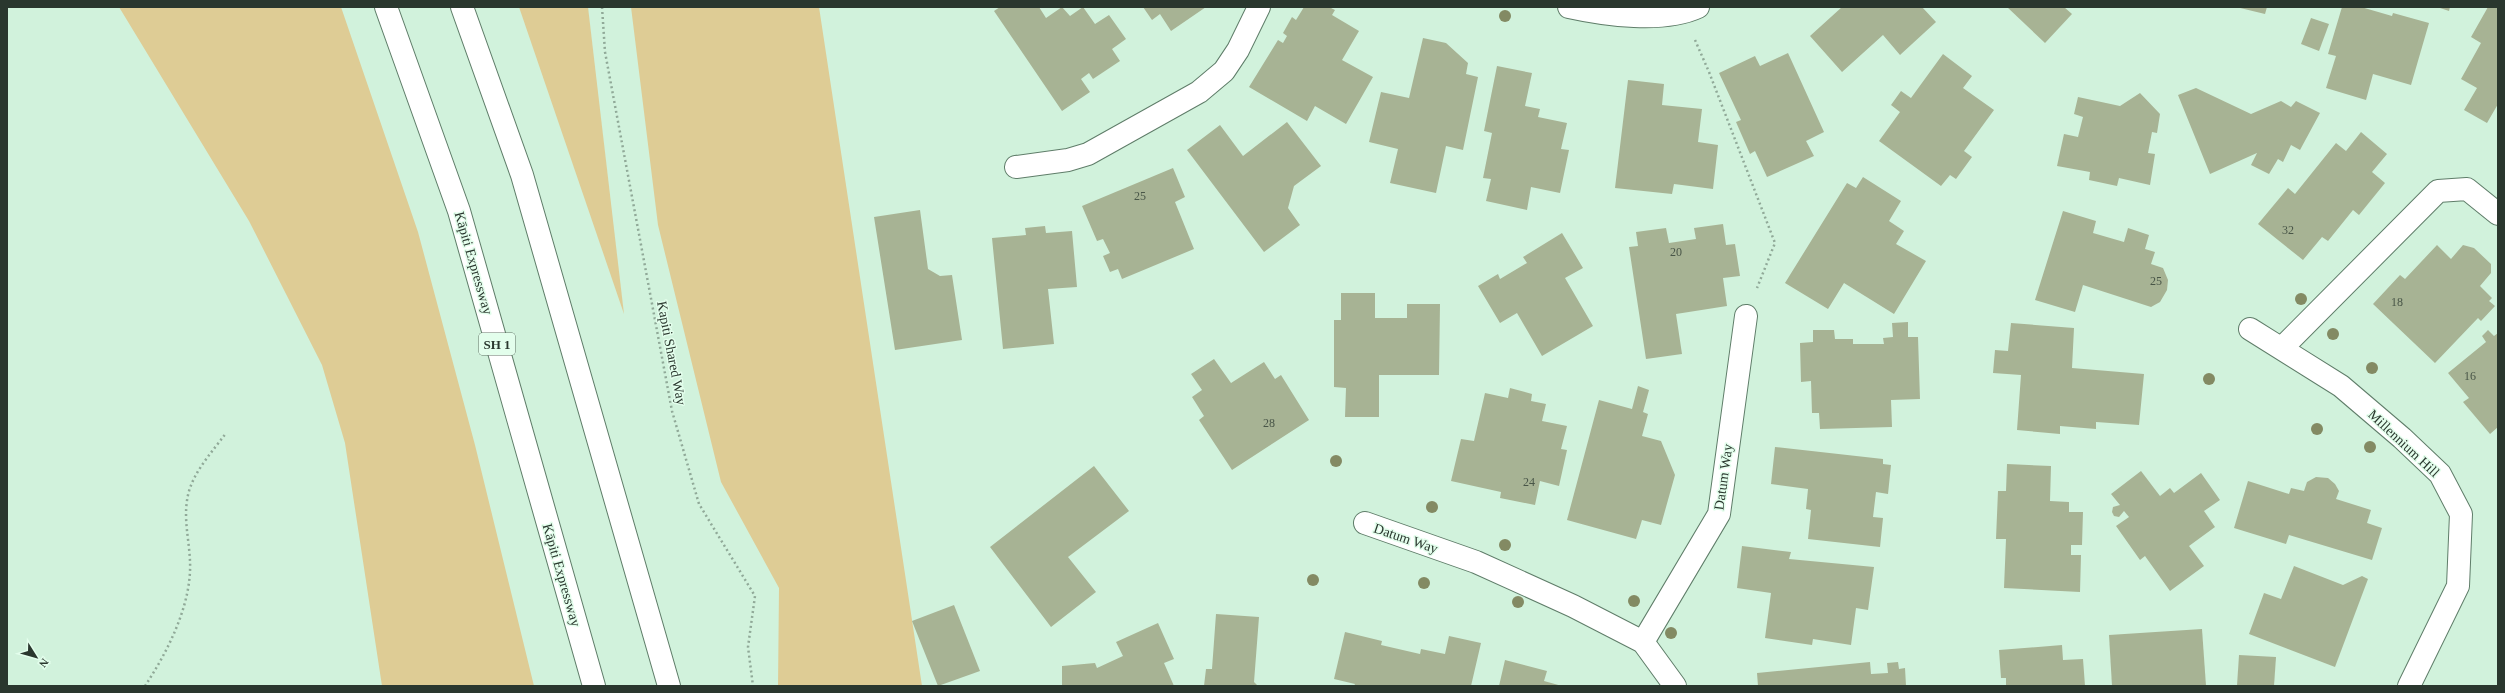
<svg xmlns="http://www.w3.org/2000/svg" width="2505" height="693" viewBox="0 0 2505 693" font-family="'Times New Roman',serif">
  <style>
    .green { fill: #decc95 }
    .building { fill: #a7b394 }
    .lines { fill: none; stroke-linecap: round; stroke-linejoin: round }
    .street-casing { stroke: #5f7d69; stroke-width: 24 }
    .highway-casing { stroke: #5f7d69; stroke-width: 24 }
    .path { stroke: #90a998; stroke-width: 2.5; stroke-dasharray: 2 3; stroke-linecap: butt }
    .street { stroke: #fff; stroke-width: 22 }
    .highway { stroke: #fff; stroke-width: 22 }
    .tree { fill: #838a63 }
    .labels { text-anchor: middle; stroke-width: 3; stroke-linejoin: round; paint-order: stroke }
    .number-label { font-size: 12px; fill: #495648 }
    .shield { fill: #e3feec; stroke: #627367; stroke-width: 1 }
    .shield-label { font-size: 13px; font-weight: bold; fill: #2a372e }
    .street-label { font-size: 14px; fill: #2a372e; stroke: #e3feec }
  </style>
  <rect width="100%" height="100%" fill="#d1f2dc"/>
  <g class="green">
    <polygon points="119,7 341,7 418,232 475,445 534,686 382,686 345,443 322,365 249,221"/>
    <polygon points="519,7 588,7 624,314"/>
    <polygon points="631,7 819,7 922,686 778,686 779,588 721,482 658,225"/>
  </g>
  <g class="building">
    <polygon points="1000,7 1039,7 1046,18 1062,7 1070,16 1083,7 1095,24 1109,15 1126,39 1112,49 1120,61 1093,79 1089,73 1081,79 1090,92 1062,111 994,11"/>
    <polygon points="1143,7 1206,7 1171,31 1160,14 1152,20"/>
    <polygon points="1304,7 1329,7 1335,10 1332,15 1359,31 1342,60 1373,77 1346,124 1315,106 1307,121 1249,87 1278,40 1283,43 1287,36 1283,33 1292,17 1296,20"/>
    <polygon points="1842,7 1922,7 1936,22 1900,55 1883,35 1842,72 1810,36"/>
    <polygon points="2007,7 2064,7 2072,14 2045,43"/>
    <polygon points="2236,7 2267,7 2265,14"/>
    <polygon points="2342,7 2361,7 2392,16 2393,13 2429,23 2411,85 2373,74 2366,100 2326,88 2336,56 2328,54"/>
    <polygon points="2437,7 2450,7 2449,11"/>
    <polygon points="2488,7 2498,7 2498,104 2487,123 2464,110 2477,88 2461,79 2481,43 2471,37"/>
    <polygon points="2311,18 2329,24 2319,51 2301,44"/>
    <polygon points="1423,38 1446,43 1468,63 1466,74 1478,77 1463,150 1446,146 1436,193 1390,183 1398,149 1369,142 1381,92 1409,98"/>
    <polygon points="1788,53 1824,132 1806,141 1814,156 1767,177 1755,151 1750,154 1736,122 1741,120 1719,73 1755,56 1760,66"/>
    <polygon points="1943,54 1972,76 1963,88 1994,110 1964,151 1972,157 1956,179 1950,175 1941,186 1879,141 1900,112 1891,105 1901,91 1911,98"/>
    <polygon points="1497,66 1532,73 1525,106 1540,109 1538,117 1567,123 1561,149 1569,150 1560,193 1531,187 1527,210 1486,201 1491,179 1483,178 1492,133 1484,131"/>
    <polygon points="1628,80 1664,84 1662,105 1702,109 1698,142 1718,145 1713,189 1674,184 1672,194 1615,188"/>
    <polygon points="2196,88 2251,114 2281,101 2291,107 2296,101 2320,113 2300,150 2291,145 2283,162 2278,159 2269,174 2251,165 2257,153 2210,174 2178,95"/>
    <polygon points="2140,93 2160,114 2157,133 2152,132 2148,153 2155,154 2150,185 2119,178 2117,186 2089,180 2090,172 2057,166 2064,134 2078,137 2083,117 2074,114 2078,97 2120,106"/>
    <polygon points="1287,122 1321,166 1294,186 1288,208 1300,225 1264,252 1187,150 1220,125 1243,156"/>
    <polygon points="2361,132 2387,154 2372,172 2385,183 2359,215 2353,210 2328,241 2322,237 2303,260 2258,224 2288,188 2295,194 2336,143 2346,151"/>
    <polygon points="1173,168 1185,197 1175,202 1194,249 1122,279 1118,269 1110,272 1103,256 1110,253 1103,239 1097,241 1082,206"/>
    <polygon points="1863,177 1901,201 1889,221 1904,231 1896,244 1926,261 1894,314 1844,283 1828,309 1785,283 1847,183 1856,188"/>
    <polygon points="920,210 928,269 940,276 952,275 962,340 895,350 874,217"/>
    <polygon points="2063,211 2096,221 2093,233 2124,242 2128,228 2149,235 2145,249 2155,252 2151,264 2163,268 2168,280 2167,290 2160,302 2151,307 2083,285 2075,312 2035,300"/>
    <polygon points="1723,224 1726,245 1735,244 1740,276 1723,278 1727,306 1676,314 1682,354 1646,359 1629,247 1638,246 1636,232 1666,228 1669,243 1696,239 1694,228"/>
    <polygon points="1045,226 1046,233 1072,231 1077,287 1048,289 1054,344 1003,349 992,238 1026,235 1025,228"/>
    <polygon points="1562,233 1583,268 1565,278 1593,326 1542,356 1517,313 1500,323 1478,286 1498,274 1500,279 1527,263 1523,257"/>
    <polygon points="2437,245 2451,259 2463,245 2474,248 2491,264 2491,273 2480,286 2492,298 2489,301 2495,306 2481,321 2478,318 2435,363 2373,304 2400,275 2405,279"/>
    <polygon points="1341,293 1375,293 1375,318 1407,318 1407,304 1440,304 1439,375 1379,375 1379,417 1345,417 1346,388 1334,387 1334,320 1341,320"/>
    <polygon points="1908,322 1908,337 1918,337 1920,399 1891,400 1892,427 1820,429 1819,413 1812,413 1811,381 1801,382 1800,343 1813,342 1813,330 1834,330 1835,339 1853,339 1853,344 1884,344 1883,338 1893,337 1892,323"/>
    <polygon points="2011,323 2074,328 2072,368 2144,374 2139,425 2096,422 2096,429 2060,426 2060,434 2017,430 2021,375 1993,373 1995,350 2008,351"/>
    <polygon points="2488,330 2494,336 2498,333 2498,427 2490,434 2463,402 2469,398 2448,373 2486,342 2482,336"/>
    <polygon points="1214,359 1231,383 1264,362 1275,379 1281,375 1309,420 1232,470 1199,420 1204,416 1192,397 1202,390 1191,374"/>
    <polygon points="1638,386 1649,390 1643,412 1648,414 1642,436 1661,441 1675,475 1661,525 1642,520 1636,539 1567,520 1599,400 1632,409"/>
    <polygon points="1510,388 1532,394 1531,401 1546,404 1542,421 1567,426 1561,449 1567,450 1559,486 1540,481 1535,505 1500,498 1501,492 1451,481 1461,439 1474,441 1485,393 1508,398"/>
    <polygon points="1775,447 1883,459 1883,464 1891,465 1888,494 1876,492 1873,517 1883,518 1880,547 1808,539 1811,510 1806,509 1808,489 1771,484"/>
    <polygon points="2007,464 2051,466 2050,501 2069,502 2069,512 2083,512 2082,545 2071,545 2071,555 2081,555 2080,592 2004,588 2006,539 1996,539 1998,491 2006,491"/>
    <polygon points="1094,466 1129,511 1068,557 1096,592 1051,627 990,547"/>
    <polygon points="2141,471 2160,496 2170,488 2174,493 2201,473 2220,500 2204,511 2215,527 2189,546 2204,566 2170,591 2145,556 2140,560 2116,526 2129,517 2124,511 2119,517 2114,516 2112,512 2113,507 2120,505 2111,494"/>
    <polygon points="2316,477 2328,478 2335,484 2339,491 2336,499 2371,510 2367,523 2382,528 2372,560 2289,535 2286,544 2234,528 2248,481 2289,494 2291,488 2304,491 2307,482"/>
    <polygon points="1742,546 1791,552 1789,559 1874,567 1868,610 1856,608 1851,645 1813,639 1812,645 1765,638 1771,593 1737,588"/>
    <polygon points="2294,566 2343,585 2362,576 2368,579 2335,667 2249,634 2264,593 2281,599"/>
    <polygon points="954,605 980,671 938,686 912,621"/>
    <polygon points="1216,614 1259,617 1254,682 1258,686 1204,686 1206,669 1212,669"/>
    <polygon points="1158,623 1174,659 1164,663 1174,686 1062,686 1062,666 1095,663 1097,668 1123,656 1116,642"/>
    <polygon points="2202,629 2206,686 2112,686 2109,635"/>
    <polygon points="1345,632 1382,641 1381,645 1420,654 1421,649 1445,654 1449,636 1481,643 1471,686 1354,686 1355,684 1334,679"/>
    <polygon points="2062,645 2063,660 2083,659 2085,686 2006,686 2006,678 2001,678 1999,650"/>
    <polygon points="2239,655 2276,657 2274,686 2237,686"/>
    <polygon points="1505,660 1547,671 1544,681 1562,686 1499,686"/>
    <polygon points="1870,662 1871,674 1888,673 1887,663 1898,662 1899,669 1905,668 1906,686 1758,686 1757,673"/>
  </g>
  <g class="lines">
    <g class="street-casing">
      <g id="street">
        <path d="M1569,7C1605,15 1664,23 1698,7"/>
        <polyline points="1016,167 1068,160 1088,154 1199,92 1224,71 1238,50 1259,7"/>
        <polyline points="2250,329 2341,386 2402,438 2440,474 2461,514 2458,586 2409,686"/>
        <polyline points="2282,348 2438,191 2467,189 2498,214"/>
        <polyline points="1365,523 1476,562 1573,606 1643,642 1675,686"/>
        <polyline points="1643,642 1719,514 1746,316"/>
      </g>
    </g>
    <g class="highway-casing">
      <g id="highway">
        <polyline points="386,7 459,211 594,686"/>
        <polyline points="462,7 522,175 669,686"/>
      </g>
    </g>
    <g class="path">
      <polyline points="602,7 605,52 672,411 699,504 755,596 748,647 753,686"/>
      <polyline points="1695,40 1709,72 1775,243 1757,288"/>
      <path d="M145,686C168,651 192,604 190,561C189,538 183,518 188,495C193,472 213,451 226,433"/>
    </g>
    <use href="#street" class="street"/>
    <use href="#highway" class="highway"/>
  </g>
  <g class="tree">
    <circle cx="1505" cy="16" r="6"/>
    <circle cx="2301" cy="299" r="6"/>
    <circle cx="2333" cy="334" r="6"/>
    <circle cx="2372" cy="368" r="6"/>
    <circle cx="2209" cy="379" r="6"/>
    <circle cx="2317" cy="429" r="6"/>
    <circle cx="2370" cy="447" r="6"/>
    <circle cx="1336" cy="461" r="6"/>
    <circle cx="1432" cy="507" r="6"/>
    <circle cx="1505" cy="545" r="6"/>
    <circle cx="1313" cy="580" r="6"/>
    <circle cx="1424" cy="583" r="6"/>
    <circle cx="1634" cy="601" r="6"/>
    <circle cx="1518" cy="602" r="6"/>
    <circle cx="1671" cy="633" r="6"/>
  </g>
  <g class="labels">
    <g class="number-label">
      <text x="1140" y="200">25</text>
      <text x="2288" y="234">32</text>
      <text x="1676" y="256">20</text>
      <text x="2156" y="285">25</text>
      <text x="2397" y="306">18</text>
      <text x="2470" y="380">16</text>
      <text x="1269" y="427">28</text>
      <text x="1529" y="486">24</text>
    </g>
    <rect class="shield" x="479" y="333" width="36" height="22" rx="3"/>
    <g class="shield-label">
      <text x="497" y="349">SH 1</text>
    </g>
    <g class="street-label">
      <text transform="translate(474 263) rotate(74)" y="5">Kāpiti Expressway</text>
      <text transform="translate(672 353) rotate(79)" y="5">Kapiti Shared Way</text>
      <text transform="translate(2404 443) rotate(43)" y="5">Millennium Hill</text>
      <text transform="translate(1723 477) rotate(-82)" y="5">Datum Way</text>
      <text transform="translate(1406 538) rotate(19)" y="5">Datum Way</text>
      <text transform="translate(562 575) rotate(74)" y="5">Kāpiti Expressway</text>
    </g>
  </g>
  <rect width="2505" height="693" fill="none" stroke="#2a372e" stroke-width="16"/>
  <g transform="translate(36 657) rotate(127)" stroke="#e3feec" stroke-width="3" paint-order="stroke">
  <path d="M0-3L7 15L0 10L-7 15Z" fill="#2a372e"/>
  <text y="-6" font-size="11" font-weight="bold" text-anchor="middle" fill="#2a372e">N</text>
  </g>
</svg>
